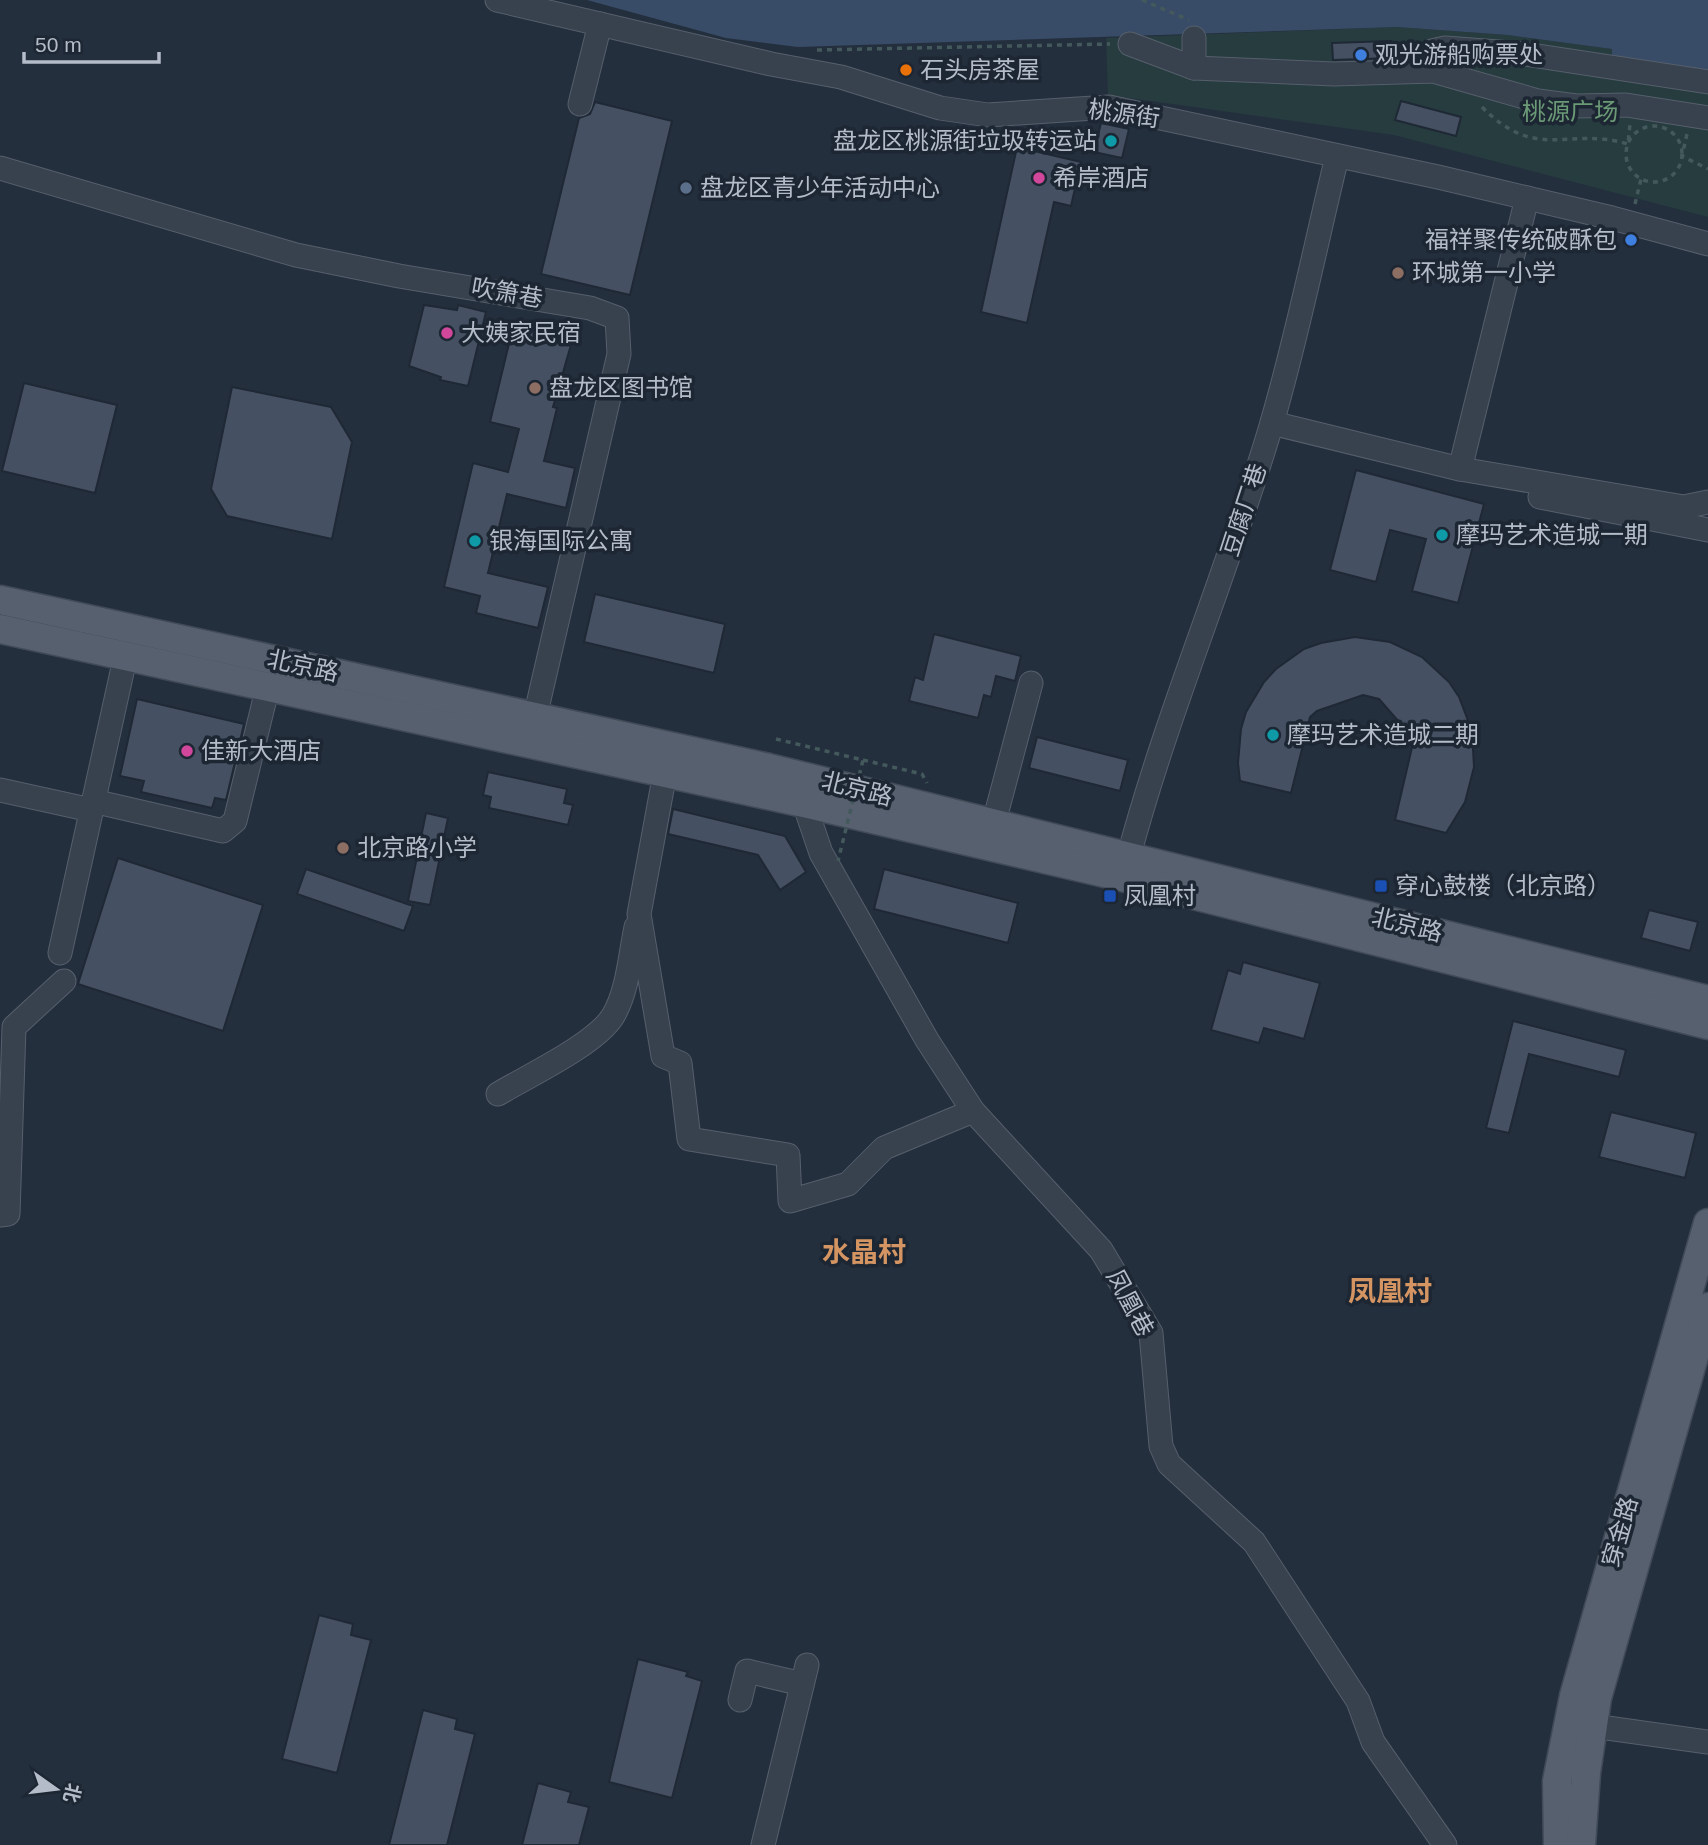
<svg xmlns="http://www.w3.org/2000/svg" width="1708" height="1845" viewBox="0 0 1708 1845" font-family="Helvetica,'Noto Sans SC',sans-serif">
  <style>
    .green { fill: #263c3f }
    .water { fill: #394c67 }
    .building { fill: #455162; stroke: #1f2835; stroke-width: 2 }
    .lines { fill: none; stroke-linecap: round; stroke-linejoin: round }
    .minor-casing { stroke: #565f6c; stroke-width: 25 }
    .major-casing { stroke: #414a57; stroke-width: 31 }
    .path { stroke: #44595c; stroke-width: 3.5; stroke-dasharray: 5 5; stroke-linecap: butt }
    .minor { stroke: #38414e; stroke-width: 23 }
    .major { stroke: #56606e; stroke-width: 28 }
    .path-bridge { stroke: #44595c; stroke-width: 3.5; stroke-dasharray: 5 5; stroke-linecap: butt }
    .shop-dot { fill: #3f7fe0; stroke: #1d2633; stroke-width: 2.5 }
    .food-dot { fill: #e8710a; stroke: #1d2633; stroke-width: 2.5 }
    .culture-dot { fill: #0f9aa8; stroke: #1d2633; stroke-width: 2.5 }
    .hotel-dot { fill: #d1479c; stroke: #1d2633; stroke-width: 2.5 }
    .service-dot { fill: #5c6f8a; stroke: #1d2633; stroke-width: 2.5 }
    .education-dot { fill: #8d6e63; stroke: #1d2633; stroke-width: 2.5 }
    .transit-dot { fill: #1a4fb4; stroke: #1d2633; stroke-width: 2.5 }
    .labels { text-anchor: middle; stroke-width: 7; stroke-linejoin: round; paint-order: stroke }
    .poi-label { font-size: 24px; fill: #b4bcc9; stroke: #1d2633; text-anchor: start }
    .park-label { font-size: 24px; fill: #6b9a76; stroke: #1d2633 }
    .street-label { font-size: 24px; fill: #b4bcc9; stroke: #1d2633 }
    .quarter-label { font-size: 28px; font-weight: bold; fill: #d59563; stroke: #1d2633 }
  </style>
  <rect width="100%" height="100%" fill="#242f3e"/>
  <polygon class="green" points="1397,27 1508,35 1613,49 1612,56 1708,74 1708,217 1394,135 1108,95 1106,38"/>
  <polygon class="water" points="587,0 1708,0 1708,74 1612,56 1612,49 1508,35 1397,27 798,47 726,38"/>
  <g class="building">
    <polygon points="1391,41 1391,58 1333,60 1332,43"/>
    <polygon points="1401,101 1461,117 1456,136 1395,120"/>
    <polygon points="595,102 672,121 630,295 541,274 579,118 590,114"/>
    <polygon points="1101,123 1129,129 1122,158 1094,152"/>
    <polygon points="1017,147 1081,162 1071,206 1054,202 1027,323 981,312"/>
    <polygon points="424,305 457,310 458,305 486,312 468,386 440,380 441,377 409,366"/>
    <polygon points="514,323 533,329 536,324 577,324 553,407 557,408 544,461 575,468 566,508 507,494 488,573 548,587 538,628 476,613 480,596 444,587 473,463 508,472 519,429 490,422"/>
    <polygon points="24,383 117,405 95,493 2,471"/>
    <polygon points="232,387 331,407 352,442 332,539 227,516 211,489"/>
    <polygon points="1356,470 1484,504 1458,603 1412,591 1426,539 1390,530 1376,582 1330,570"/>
    <polygon points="595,594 725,624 714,673 584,642"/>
    <polygon points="934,634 1021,656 1015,681 996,676 991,697 984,695 978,718 909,701 915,677 923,680"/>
    <polygon points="1355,637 1390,642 1422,657 1449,682 1459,697 1472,731 1474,767 1465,802 1446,833 1395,820 1414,739 1379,699 1363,695 1317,711 1310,717 1291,793 1240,781 1238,763 1241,729 1246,712 1264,682 1276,669 1304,649 1321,643"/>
    <polygon points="137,699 244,724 226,800 215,798 212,808 141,792 144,781 120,776"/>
    <polygon points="1037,737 1128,760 1120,791 1029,768"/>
    <polygon points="488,772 567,789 564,803 573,805 568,825 489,808 491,797 483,795"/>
    <polygon points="673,809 785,836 806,872 780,890 758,855 668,834"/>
    <polygon points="426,813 448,818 430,905 408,901"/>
    <polygon points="118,858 263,905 223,1031 78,984"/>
    <polygon points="306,869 413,906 404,931 297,894"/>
    <polygon points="884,869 1018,903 1008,943 874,909"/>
    <polygon points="1649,910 1698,922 1690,951 1641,938"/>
    <polygon points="1243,962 1320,983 1304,1039 1264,1028 1259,1043 1211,1030 1228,970 1240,974"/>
    <polygon points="1513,1021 1626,1050 1619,1077 1529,1054 1509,1133 1486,1128"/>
    <polygon points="1611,1112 1696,1133 1685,1178 1599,1157"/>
    <polygon points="319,1615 353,1624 351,1635 371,1640 337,1773 282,1759"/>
    <polygon points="638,1659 688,1672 686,1676 702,1681 672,1798 609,1782"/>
    <polygon points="423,1710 457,1719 455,1729 475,1734 447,1845 389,1845"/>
    <polygon points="538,1783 571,1792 568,1802 589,1807 579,1845 522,1845"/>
  </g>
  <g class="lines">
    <g class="minor-casing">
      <g id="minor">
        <polyline points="497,0 771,64 841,77 940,108 988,115 1109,107 1438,177 1612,218 1708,244"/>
        <polyline points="1130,44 1194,68 1334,74 1433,71 1538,101 1576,106 1626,105 1708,118"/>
        <polyline points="1194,68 1194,38"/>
        <polyline points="1423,71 1432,51 1445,48 1525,54 1708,82"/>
        <polyline points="580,104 600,24"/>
        <polyline points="0,168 296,255 399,276 590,308 617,318 619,354 535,717"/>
        <polyline points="1272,423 1460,469 1684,507 1708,502"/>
        <polyline points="1460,469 1527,198"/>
        <polyline points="1540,497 1708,530"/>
        <polyline points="665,773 639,914 663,1056 680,1063 689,1139 788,1155 790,1201 848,1184 884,1148 973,1111"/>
        <polyline points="0,790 91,810"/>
        <polyline points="804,803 821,853 927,1040 973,1111 1101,1250 1151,1333 1161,1446 1169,1464 1254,1542 1358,1701 1373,1742 1445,1845"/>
        <polyline points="106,804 223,831 235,821 268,686"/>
        <polyline points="994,822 1031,683"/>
        <path d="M1129,855C1168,710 1228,571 1271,426C1297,338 1315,247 1337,157"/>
        <polyline points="60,953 126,654"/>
        <path d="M498,1094C528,1076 596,1044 613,1016C628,991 630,955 636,927"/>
        <polyline points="0,1215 8,1214 14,1027 64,981"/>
        <polyline points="740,1700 747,1671 802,1684"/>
        <polyline points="1593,1726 1708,1742"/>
        <polyline points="763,1845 807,1665"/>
      </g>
    </g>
    <g class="major-casing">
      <g id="major">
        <polyline points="0,600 769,768 1708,1000"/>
        <polyline points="0,629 804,803 1122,877 1708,1025"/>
        <polyline points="1558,1845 1557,1781 1574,1696 1708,1223"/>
        <polyline points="1581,1845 1586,1773 1597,1698 1708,1307"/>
      </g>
    </g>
    <g class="path">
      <polyline points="1142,0 1189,20"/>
      <polyline points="817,50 1110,44"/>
      <path d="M1482,107C1537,163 1568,126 1628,144L1630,124"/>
      <circle cx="1654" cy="154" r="28"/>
      <polyline points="1687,134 1682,156 1708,169"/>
      <polyline points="1635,204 1641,179"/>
      <polyline points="863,760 922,774 927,783"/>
    </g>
    <use href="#minor" class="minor"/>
    <use href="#major" class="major"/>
    <polyline class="path-bridge" points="776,739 863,760 838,861"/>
  </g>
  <g class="shop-dot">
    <circle cx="1361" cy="55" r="7"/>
    <circle cx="1631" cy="240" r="7"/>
  </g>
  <circle class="food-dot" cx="906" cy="70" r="7"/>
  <g class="culture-dot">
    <circle cx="1111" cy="141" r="7"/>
    <circle cx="1442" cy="535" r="7"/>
    <circle cx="475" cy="541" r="7"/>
    <circle cx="1273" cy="735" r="7"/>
  </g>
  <g class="hotel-dot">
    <circle cx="1039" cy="178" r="7"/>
    <circle cx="447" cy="333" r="7"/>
    <circle cx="187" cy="751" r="7"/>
  </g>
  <circle class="service-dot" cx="686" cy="188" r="7"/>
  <g class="education-dot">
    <circle cx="1398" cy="273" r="7"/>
    <circle cx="535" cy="388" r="7"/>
    <circle cx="343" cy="848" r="7"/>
  </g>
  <g class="transit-dot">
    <rect x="1374" y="879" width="14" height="14" rx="3.5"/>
    <rect x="1103" y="889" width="14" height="14" rx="3.5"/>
  </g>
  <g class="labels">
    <g class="poi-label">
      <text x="1375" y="63">观光游船购票处</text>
      <text x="920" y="78">石头房茶屋</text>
      <text x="1097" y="149" text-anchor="end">盘龙区桃源街垃圾转运站</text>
      <text x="1053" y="186">希岸酒店</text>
      <text x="700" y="196">盘龙区青少年活动中心</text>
      <text x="1617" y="248" text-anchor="end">福祥聚传统破酥包</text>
      <text x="1412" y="281">环城第一小学</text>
      <text x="461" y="341">大姨家民宿</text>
      <text x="549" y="396">盘龙区图书馆</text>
      <text x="1456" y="543">摩玛艺术造城一期</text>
      <text x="489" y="549">银海国际公寓</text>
      <text x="1287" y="743">摩玛艺术造城二期</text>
      <text x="201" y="759">佳新大酒店</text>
      <text x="357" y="856">北京路小学</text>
      <text x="1395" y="894">穿心鼓楼（北京路）</text>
      <text x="1124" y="904">凤凰村</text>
    </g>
    <g class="park-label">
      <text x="1570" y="120">桃源广场</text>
    </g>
    <g class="street-label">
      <text transform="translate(1124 114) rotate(8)" y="8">桃源街</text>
      <text transform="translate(507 293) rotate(10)" y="8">吹箫巷</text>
      <text transform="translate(1244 510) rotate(-72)" y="8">豆腐厂巷</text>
      <text transform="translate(303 666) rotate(12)" y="8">北京路</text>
      <text transform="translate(857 789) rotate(14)" y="8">北京路</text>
      <text transform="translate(1407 925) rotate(14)" y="8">北京路</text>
      <text transform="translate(1130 1303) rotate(62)" y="8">凤凰巷</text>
      <text transform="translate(1620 1532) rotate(-74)" y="8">穿金路</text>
    </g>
    <g class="quarter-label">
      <text x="864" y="1262">水晶村</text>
      <text x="1390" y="1301">凤凰村</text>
    </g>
  </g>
  <g transform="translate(56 1789) rotate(104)" stroke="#1d2633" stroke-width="5" paint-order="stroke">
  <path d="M0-5L12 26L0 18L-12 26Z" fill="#b4bcc9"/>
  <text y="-10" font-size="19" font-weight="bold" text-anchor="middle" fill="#b4bcc9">北</text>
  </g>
  <path d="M24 52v10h135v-10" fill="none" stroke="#b4bcc9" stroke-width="3.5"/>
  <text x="35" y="52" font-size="21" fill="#b4bcc9" stroke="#1d2633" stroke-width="5" paint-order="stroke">50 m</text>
</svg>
